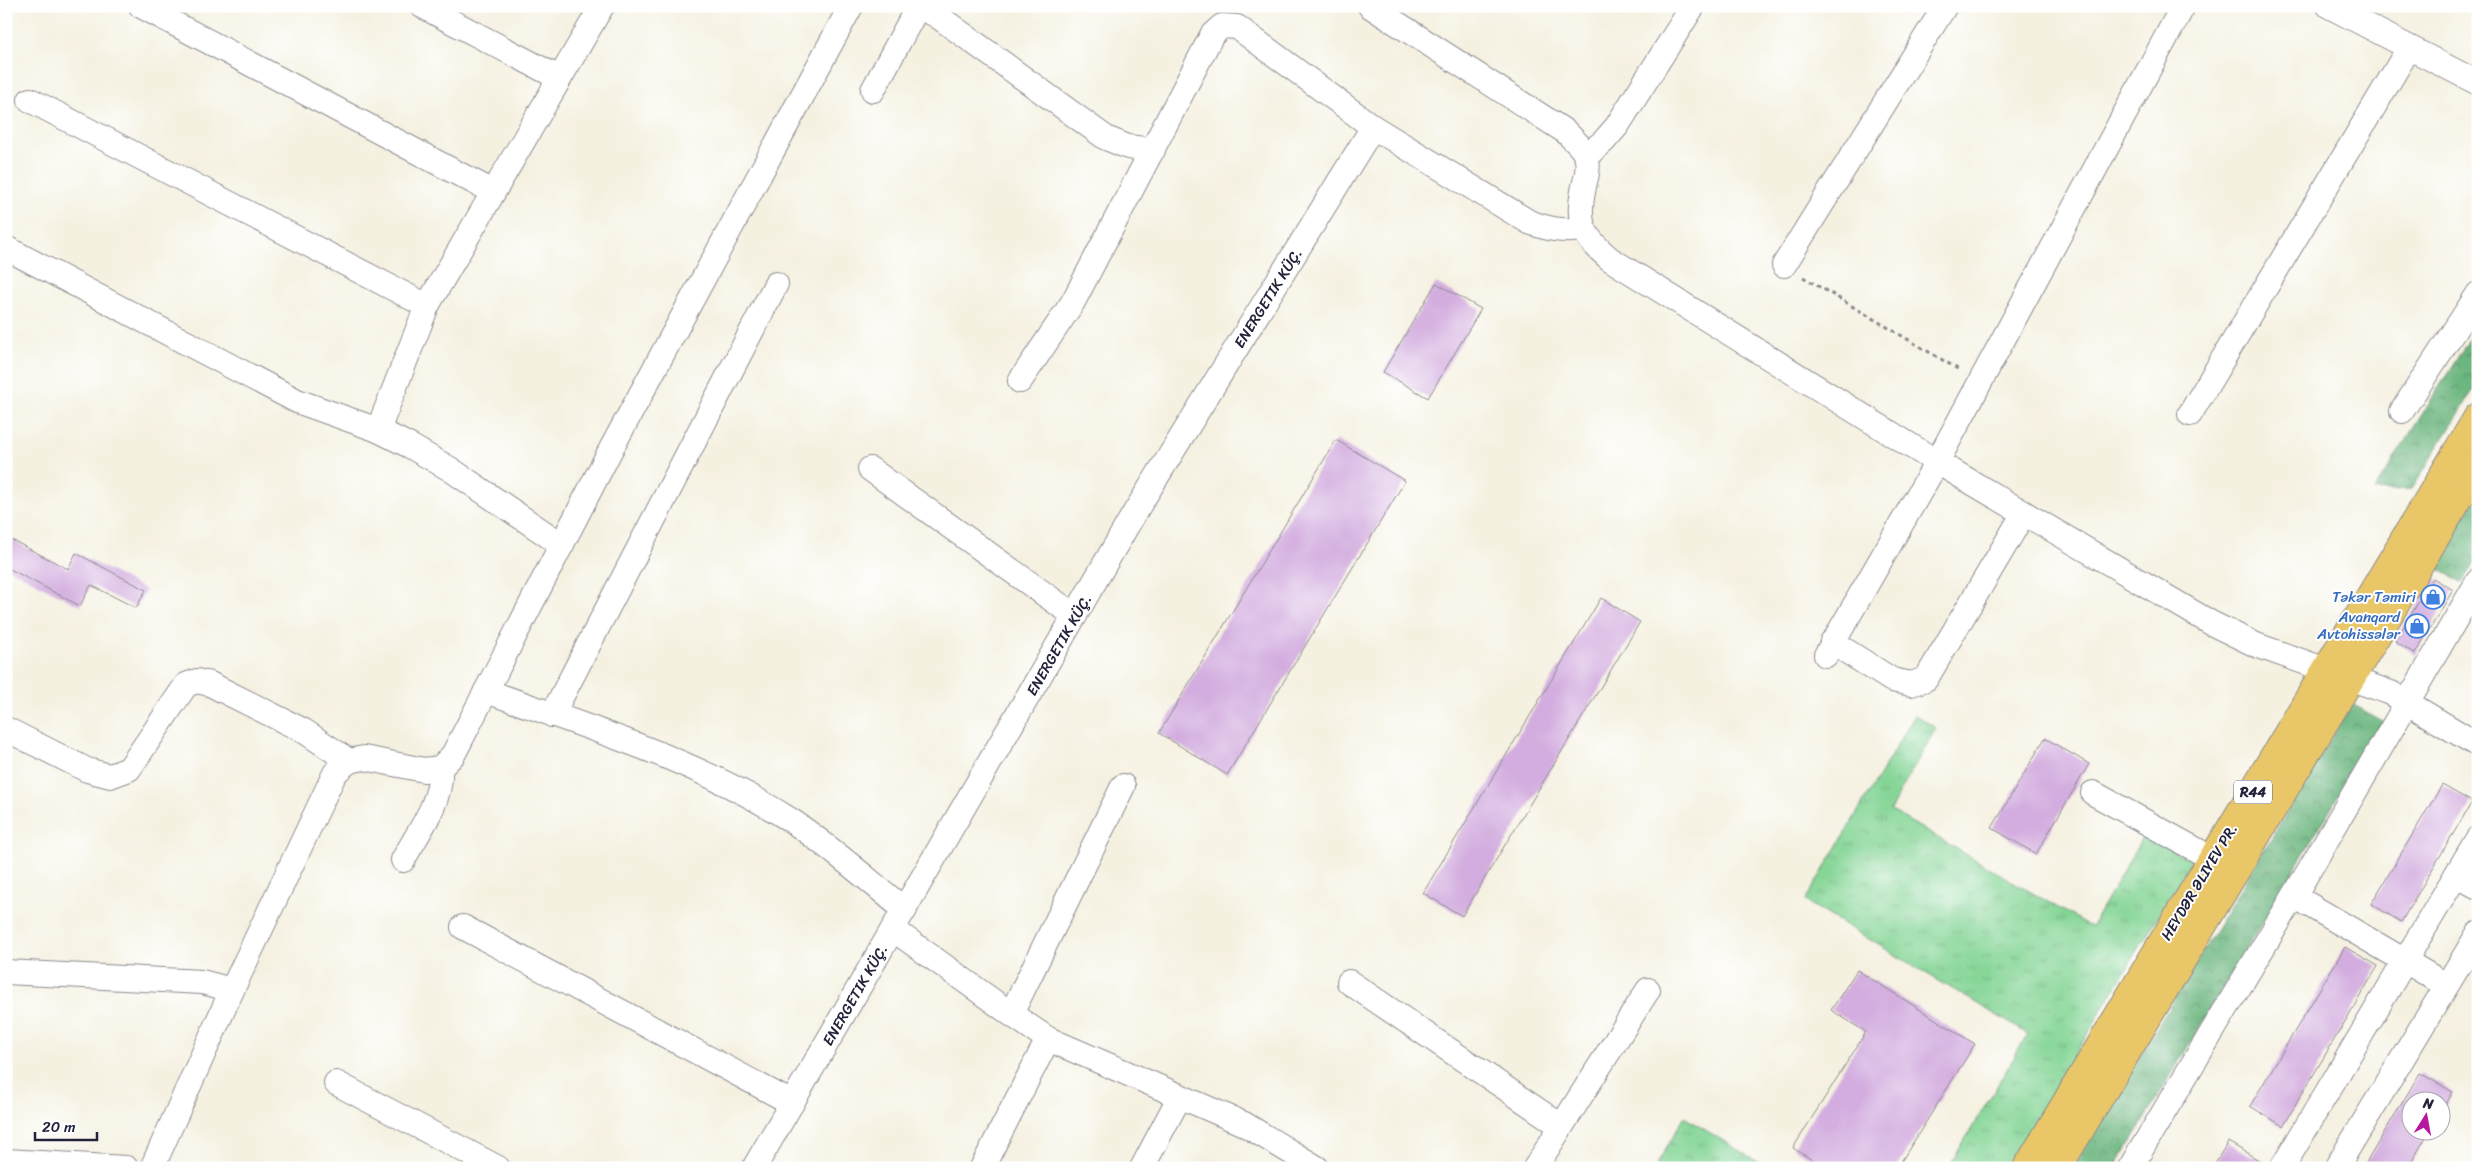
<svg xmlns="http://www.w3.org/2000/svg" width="2484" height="1174" viewBox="0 0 2484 1174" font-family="Sriracha,sans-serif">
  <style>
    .grass { fill: url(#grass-tufts); stroke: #547c68 }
    .forest { fill: url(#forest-crowns); stroke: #476c5d }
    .building { fill: #d3addf }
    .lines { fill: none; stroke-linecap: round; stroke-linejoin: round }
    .minor-casing { stroke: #8c8a8e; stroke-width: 26 }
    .major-casing { stroke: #8c8a8e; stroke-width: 30 }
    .path { stroke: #8c8a8e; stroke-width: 3; stroke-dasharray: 4 4; stroke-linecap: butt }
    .minor { stroke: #fff; stroke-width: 24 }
    .major { stroke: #e9c769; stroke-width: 28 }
    .labels { text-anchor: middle; stroke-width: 4; stroke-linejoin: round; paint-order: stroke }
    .shield { fill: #fff; stroke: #646476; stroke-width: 1 }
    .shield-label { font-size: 14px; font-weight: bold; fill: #22223b }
    .street-label { font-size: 15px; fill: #22223b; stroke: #fff }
    .shop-label { font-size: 15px; fill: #366cbe; stroke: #fff; text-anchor: end }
  </style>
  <defs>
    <pattern id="grass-tufts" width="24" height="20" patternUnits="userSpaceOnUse" patternTransform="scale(1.25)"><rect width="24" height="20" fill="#85d596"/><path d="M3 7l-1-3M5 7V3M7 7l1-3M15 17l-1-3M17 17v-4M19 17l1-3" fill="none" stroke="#73b782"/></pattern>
    <pattern id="forest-crowns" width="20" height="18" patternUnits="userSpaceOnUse" patternTransform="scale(1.25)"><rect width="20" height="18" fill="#6cb67f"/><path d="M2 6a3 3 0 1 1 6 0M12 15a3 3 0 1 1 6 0" fill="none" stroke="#589469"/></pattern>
  </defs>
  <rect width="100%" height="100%" fill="#fff"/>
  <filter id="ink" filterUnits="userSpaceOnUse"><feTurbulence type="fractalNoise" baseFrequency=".02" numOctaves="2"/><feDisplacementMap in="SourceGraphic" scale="10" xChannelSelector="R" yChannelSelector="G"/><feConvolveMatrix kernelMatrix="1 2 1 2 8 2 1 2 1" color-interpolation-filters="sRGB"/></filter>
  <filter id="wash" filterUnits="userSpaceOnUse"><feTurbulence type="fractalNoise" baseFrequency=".0096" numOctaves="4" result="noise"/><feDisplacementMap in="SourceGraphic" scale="20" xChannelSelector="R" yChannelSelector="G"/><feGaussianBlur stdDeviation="1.12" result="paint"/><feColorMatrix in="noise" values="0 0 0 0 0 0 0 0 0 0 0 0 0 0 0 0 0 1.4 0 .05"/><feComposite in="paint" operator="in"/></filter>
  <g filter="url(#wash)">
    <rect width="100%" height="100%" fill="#f5f1e1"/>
    <g class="grass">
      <polygon points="1915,715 1936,728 1890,810 2091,927 2144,835 2192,860 2007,1168 1948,1168 2028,1034 1805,901"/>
      <polygon points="1684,1117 1768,1168 1664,1168 1657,1164"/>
    </g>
    <g class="forest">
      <polygon points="2478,325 2478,383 2412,489 2374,491"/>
      <polygon points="2478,494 2478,558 2463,583 2434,567"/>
      <polygon points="2352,704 2383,721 2115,1168 2072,1168"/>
    </g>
    <g id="blocks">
      <g class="building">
        <polygon points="1436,283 1481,309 1428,398 1383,372"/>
        <polygon points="1336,440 1405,481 1227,775 1159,733"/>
        <polygon points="6,537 68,569 76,553 146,590 136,608 91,585 80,606 6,567"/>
        <polygon points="2433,578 2453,590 2415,654 2395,641"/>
        <polygon points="1601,598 1640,622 1462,916 1423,893"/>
        <polygon points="2045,738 2089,764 2036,854 1992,828"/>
        <polygon points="2442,785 2472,802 2401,922 2371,904"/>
        <polygon points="2345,947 2378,966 2283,1126 2250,1106"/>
        <polygon points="1857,970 1975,1044 1897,1168 1825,1168 1793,1148 1866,1032 1831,1010"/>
        <polygon points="2420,1073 2453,1092 2442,1111 2442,1102 2412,1102 2412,1132 2429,1132 2408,1168 2363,1168"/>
        <polygon points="2228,1142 2269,1166 2268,1168 2212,1168"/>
      </g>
    </g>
  </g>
  <g filter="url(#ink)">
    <use href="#blocks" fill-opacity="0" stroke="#8c8a8e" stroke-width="1"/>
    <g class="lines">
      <g class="minor-casing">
        <g id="minor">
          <polyline points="141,6 493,192"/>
          <polyline points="422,6 559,78"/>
          <path d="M1370,6L1566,132C1572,139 1583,147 1586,156C1589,163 1587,175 1585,182C1576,221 1580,234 1610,259L1937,462L2211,623L2256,645L2391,693L2478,745"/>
          <polyline points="2329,6 2478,83"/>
          <polyline points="873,90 915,12 923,9 936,15 1106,138 1128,147 1153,150"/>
          <polyline points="30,100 427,306"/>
          <polyline points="1586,156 1604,141 1617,126 1693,6"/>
          <polyline points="6,248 297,401 378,430 410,446 450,469 562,545"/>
          <polyline points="1784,265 1945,6"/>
          <path d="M1020,381L1073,302L1212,35L1222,26L1237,27L1373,127L1529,222C1548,229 1562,232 1582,229"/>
          <polyline points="2402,411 2478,294"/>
          <polyline points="2190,414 2409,48"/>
          <polyline points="378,430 427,306 602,6"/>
          <polyline points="870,469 1075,616"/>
          <polyline points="1832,642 1892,680 1911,684 1926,679 2024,513"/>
          <polyline points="1826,655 1937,462 2183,6"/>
          <path d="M486,691C590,728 699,761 792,821C832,848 868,880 905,910"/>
          <polyline points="552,715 776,284"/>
          <polyline points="6,729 87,770 110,776 129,769 186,685 197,681 210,684 304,731 349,761"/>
          <polyline points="2093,793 2213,859"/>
          <path d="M403,860C418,832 443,801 440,768"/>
          <polyline points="2456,875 2478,887"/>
          <polyline points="2294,896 2446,985"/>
          <polyline points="463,927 792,1103"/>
          <polyline points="894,930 1011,1014 1048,1039 1244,1124 1317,1168"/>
          <polyline points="6,972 202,982 232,990"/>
          <polyline points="1349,982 1561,1126"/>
          <polyline points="1011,1014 1123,786"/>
          <polyline points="336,1083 498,1168"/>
          <polyline points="6,1161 126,1168"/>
          <polyline points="152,1168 232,990 335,773 349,761 364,758 424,770 440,768 453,755 611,449 851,6"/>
          <polyline points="754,1168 1135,512 1373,127"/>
          <polyline points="982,1168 1048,1039"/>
          <polyline points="1142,1168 1180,1096"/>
          <polyline points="1535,1168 1648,990"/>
          <polyline points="2130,1168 2294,896 2478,581"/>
          <polyline points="2282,1168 2478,838"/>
          <polyline points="2336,1168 2478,934"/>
        </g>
      </g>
      <g class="major-casing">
        <g id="major">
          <polyline points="2027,1168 2478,417"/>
          <polyline points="2057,1168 2478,466"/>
        </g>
      </g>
      <polyline class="path" points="1803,277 1961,371"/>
      <use href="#minor" class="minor"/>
      <use href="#major" class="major"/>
    </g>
  </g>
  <defs>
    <g id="shop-ring" transform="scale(1.25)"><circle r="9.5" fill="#fff" stroke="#3f7fe0" stroke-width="1.5"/><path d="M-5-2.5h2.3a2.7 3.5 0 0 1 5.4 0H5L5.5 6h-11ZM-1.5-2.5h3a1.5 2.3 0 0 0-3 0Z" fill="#3f7fe0"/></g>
  </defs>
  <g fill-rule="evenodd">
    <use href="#shop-ring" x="2433" y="597"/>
    <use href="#shop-ring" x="2417" y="626"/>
  </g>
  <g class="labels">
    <rect class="shield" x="2234" y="780.5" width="38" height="23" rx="4"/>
    <g class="shield-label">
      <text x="2253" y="797">R44</text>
    </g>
    <g class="street-label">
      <text transform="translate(1268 298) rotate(-58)" y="5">ENERGETIK KÜÇ.</text>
      <text transform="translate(1059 645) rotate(-60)" y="5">ENERGETIK KÜÇ.</text>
      <text transform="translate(2199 882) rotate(-59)" y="5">HEYDƏR ƏLIYEV PR.</text>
      <text transform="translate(855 995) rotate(-60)" y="5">ENERGETIK KÜÇ.</text>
    </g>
    <g class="shop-label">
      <text x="2416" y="602">Təkər Təmiri</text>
      <text x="2400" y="622">Avanqard<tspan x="2400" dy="17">Avtohissələr</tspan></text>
    </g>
  </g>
  <rect width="2484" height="1174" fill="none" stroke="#fff" stroke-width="25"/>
  <g transform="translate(2426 1116) rotate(11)"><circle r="24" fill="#ffffff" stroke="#a7a7b1"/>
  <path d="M0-4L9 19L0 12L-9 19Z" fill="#b5179e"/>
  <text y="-8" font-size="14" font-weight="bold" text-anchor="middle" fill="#22223b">N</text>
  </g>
  <path d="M35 1132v8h62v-8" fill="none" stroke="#22223b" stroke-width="2.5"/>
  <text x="42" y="1132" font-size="15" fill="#22223b" stroke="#ffffff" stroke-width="4" paint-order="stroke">20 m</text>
</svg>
